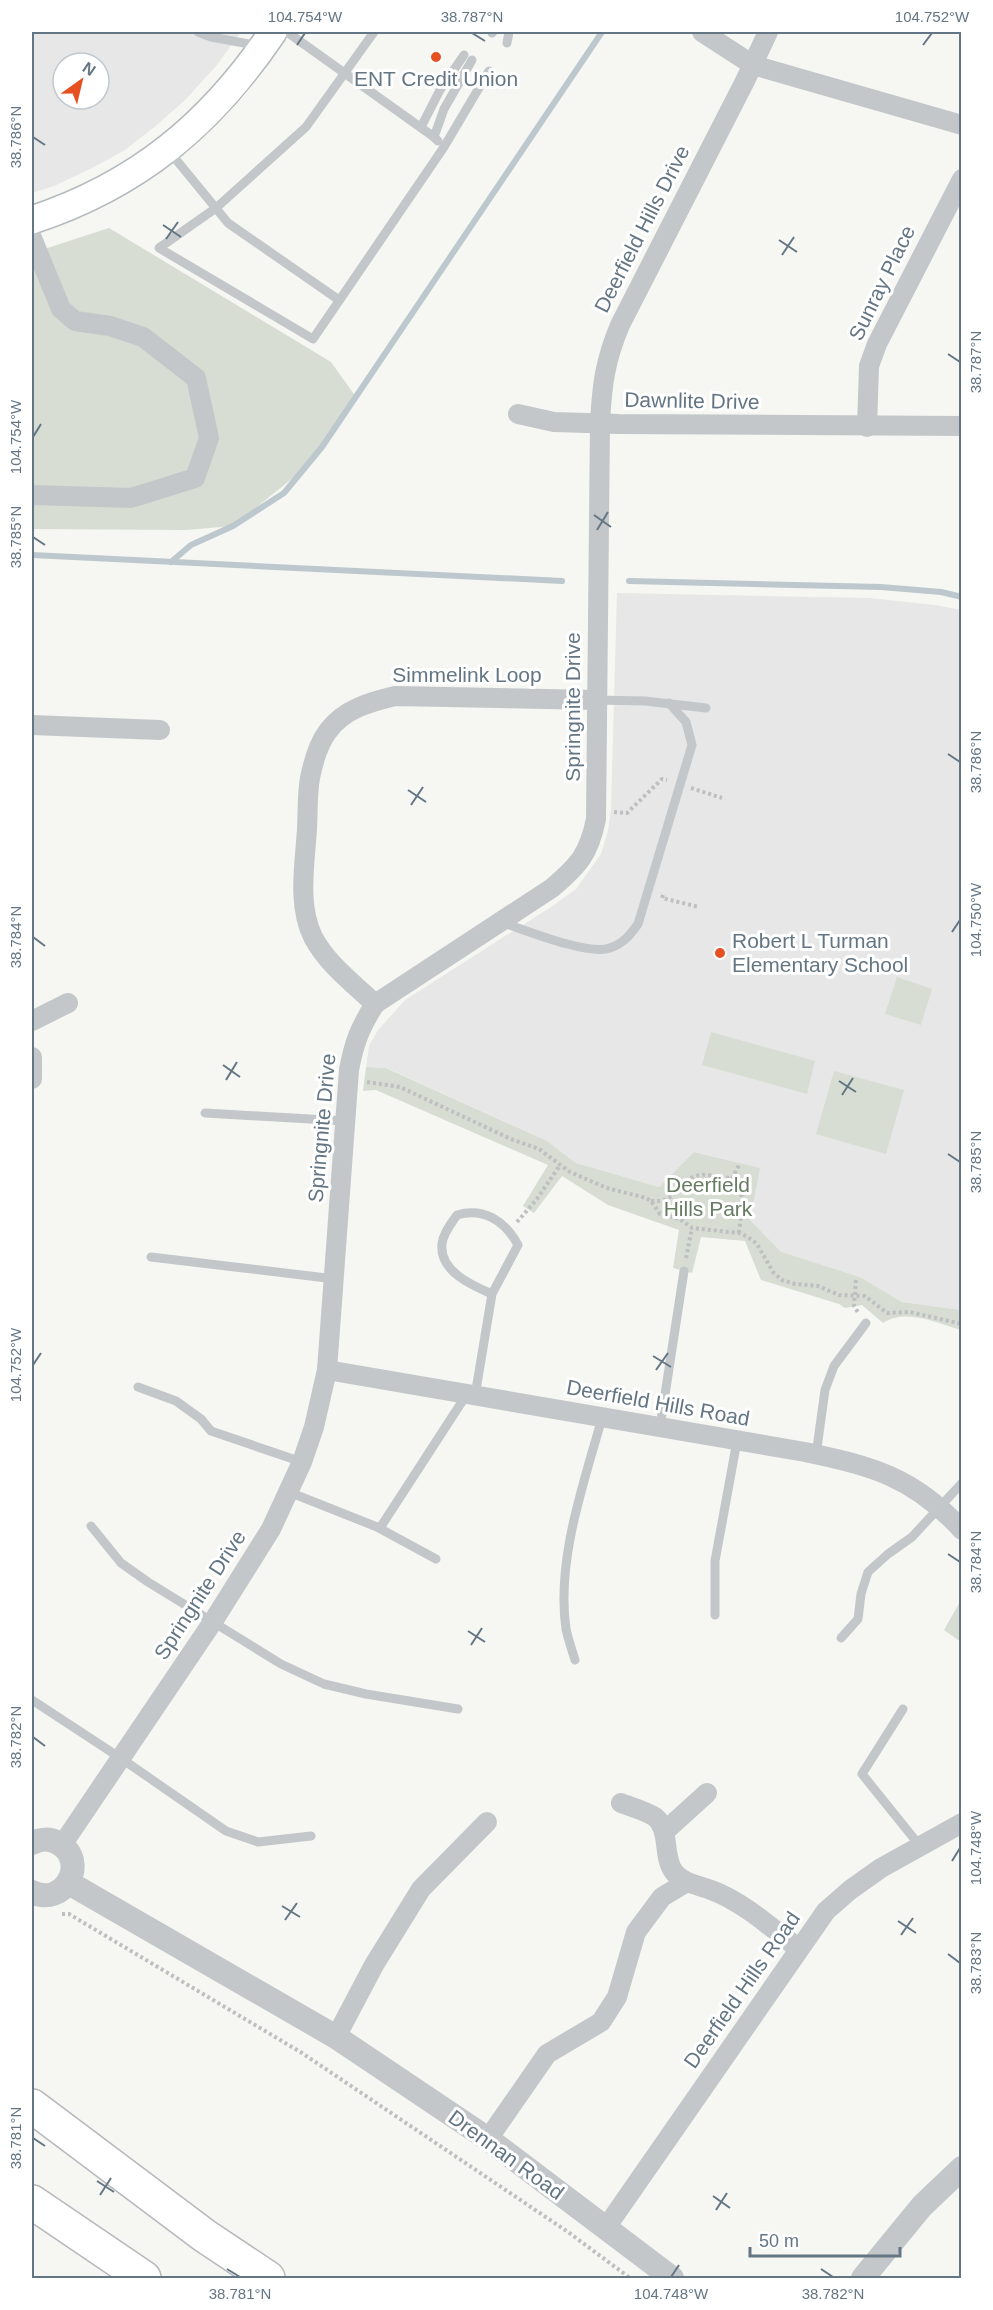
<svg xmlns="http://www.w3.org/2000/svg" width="993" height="2310" viewBox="0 0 993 2310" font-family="Arial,sans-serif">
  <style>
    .built { fill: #e6e7e6; fill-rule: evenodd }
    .green { fill: #d7ddd3 }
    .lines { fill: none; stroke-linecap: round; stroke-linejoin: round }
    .stream { stroke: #bcc8cd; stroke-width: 6 }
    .secondary-casing { stroke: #b3b9bd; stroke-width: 30 }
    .motorway-casing { stroke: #b6b9bc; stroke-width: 36 }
    .path { stroke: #bdbfc1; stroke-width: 4; stroke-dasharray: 3 3; stroke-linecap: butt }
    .service { stroke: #c3c7ca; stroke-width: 9 }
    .minor { stroke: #c3c7ca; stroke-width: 20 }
    .tertiary { stroke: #c3c7ca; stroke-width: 24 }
    .secondary { stroke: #fff; stroke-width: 27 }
    .motorway { stroke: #fff; stroke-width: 33 }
    .ticks { fill: none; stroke: #647684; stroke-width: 2 }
    .poi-dot { fill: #e75021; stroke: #fff; stroke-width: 2 }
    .labels { text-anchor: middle; stroke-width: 6; stroke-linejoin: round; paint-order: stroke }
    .poi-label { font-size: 21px; fill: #647684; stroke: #fff }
    .street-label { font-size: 21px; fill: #647684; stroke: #fff }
    .park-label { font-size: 21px; fill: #687b63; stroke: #fff }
    .neatline { fill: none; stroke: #647684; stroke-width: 2 }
    .ticks-label { font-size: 15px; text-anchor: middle; fill: #647684 }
  </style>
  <rect width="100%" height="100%" fill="#f6f6f2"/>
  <g class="built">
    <path d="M32,32H241L216,66L185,100L158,124L125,150L94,167L54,186L32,193ZM63,63H99V99H63Z"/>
    <polygon points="617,593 869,598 935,605 961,610 961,1310 902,1302 860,1277 781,1253 750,1220 759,1168 695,1152 659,1187 576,1163 547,1141 387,1068 366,1067 369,1046 378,1030 405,1000 551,907 576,889 601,854 608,831 611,810"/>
  </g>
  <g class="green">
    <polygon points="109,228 331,362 356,397 304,469 233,526 186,530 32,529 32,253"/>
    <polygon points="897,977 932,989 921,1025 885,1014"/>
    <polygon points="711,1032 815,1061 807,1094 702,1065"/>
    <path d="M366,1067L386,1068L547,1141L576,1163L659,1187L694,1152L760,1168L750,1220L781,1252L860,1277L902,1302L961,1310V1330C936,1323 907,1308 883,1323L862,1305L845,1308L839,1304L761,1280L745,1241L701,1237L692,1273L673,1268L679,1230L608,1205L562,1176L534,1213L523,1206L548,1165L376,1090L363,1091Z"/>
    <polygon points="834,1071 904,1090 886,1154 816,1134"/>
    <polygon points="961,1600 962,1642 961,1642 944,1630"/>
  </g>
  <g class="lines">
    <g class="stream">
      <polyline points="32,555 562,581"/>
      <polyline points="171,562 191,545 233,526 284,493 322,447 602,32"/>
      <polyline points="629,581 881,587 941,592 962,597"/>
    </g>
    <g class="secondary-casing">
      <path id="secondary" d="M32,220C138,185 211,124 273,32"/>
    </g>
    <g class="motorway-casing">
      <g id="motorway">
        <polyline points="32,2106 205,2236 268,2278"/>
        <polyline points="32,2202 144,2278"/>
      </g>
    </g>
    <g class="path">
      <polyline points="691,788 722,798"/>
      <polyline points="614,812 627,813 662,779 667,780"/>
      <polyline points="663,895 662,898 699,907"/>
      <polyline points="367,1082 400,1087 511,1139 539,1149 570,1172 607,1188 646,1198 651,1201 660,1214 680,1219 692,1228 739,1233 748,1237 757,1244 773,1272 782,1280 795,1284 818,1286 839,1295 865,1296 887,1313 910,1312 962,1324"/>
      <polyline points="732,1179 740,1163"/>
      <path d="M651,1201C677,1202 672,1189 689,1179C697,1174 706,1174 716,1176C721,1177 729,1177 733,1180C748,1190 740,1218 739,1233"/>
      <polyline points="517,1222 537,1199 560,1165"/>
      <polyline points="686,1258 692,1228"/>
      <polyline points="856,1280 854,1306 859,1314"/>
      <polyline points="62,1914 69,1914 302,2053 568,2232 630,2278"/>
    </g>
    <g class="service">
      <polyline points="198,32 211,37 260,46"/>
      <polyline points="287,32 434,137"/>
      <polyline points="374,32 306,127 216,208 159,248 313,339 444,147 489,71"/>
      <polyline points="492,33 493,32"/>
      <polyline points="507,43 509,32"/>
      <polyline points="421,127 440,90 464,55"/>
      <polyline points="438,141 434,137 444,109 472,60"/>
      <polyline points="169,151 228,223 339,300"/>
      <polyline points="596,700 645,701 706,708"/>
      <path d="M501,922C525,930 589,956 610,948C624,943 630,935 638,924L692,745L686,722L669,703"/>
      <polyline points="205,1113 344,1121"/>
      <polyline points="151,1257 335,1279"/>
      <polyline points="138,1387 176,1401 201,1419 211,1431 302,1462"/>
      <path d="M475,1396L492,1294L518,1245C505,1221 484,1207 457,1215C451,1224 443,1233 442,1244C439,1271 471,1285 492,1294"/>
      <polyline points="660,1427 684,1271"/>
      <polyline points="816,1455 825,1390 834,1366 866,1323"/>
      <polyline points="289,1492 377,1527 436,1559"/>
      <polyline points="91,1526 121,1563 148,1582 281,1664 324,1684 366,1694 458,1709"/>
      <polyline points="380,1528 467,1394"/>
      <polyline points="715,1615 715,1561 737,1441"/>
      <polyline points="841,1638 858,1619 861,1594 868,1572 888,1554 912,1537 962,1483"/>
      <path d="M575,1660C572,1650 568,1639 566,1629C556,1560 584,1483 602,1418"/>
      <polyline points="32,1700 122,1759 226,1831 258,1842 311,1836"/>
      <polyline points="903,1709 862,1774 920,1846"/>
    </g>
    <g class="minor">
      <polyline points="702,32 753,65 962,125"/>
      <polyline points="32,238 61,309 75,321 110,326 143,337 196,378 209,438 195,478 131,498 32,495"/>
      <polyline points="518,414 554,422 619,424 962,426"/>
      <polyline points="867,427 869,366 877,344 962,179"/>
      <polyline points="32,725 160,730"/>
      <path d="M375,1004C354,984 327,964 313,937C297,905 305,863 307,829C308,812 307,794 310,778C313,763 318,744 328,731C344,709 370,702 395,696L596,700"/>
      <polyline points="32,1021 68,1003"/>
      <polyline points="32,1057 32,1079"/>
      <path d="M327,1370L805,1452C872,1466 914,1477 962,1530"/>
      <path d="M621,1803C631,1807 646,1811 655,1817C671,1830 662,1857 674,1872C683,1884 699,1885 711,1890C742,1901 773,1929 799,1949"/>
      <polyline points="664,1832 707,1793"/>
      <path d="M62,1845L212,1623L271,1529L302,1462L314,1427L327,1370L349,1070C354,1043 360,1027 375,1004L552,888C579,865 589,854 596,819L600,423C602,384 605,361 620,325L745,81L768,32"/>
      <polyline points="336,2037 374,1965 421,1889 487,1822"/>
      <polyline points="488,2139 547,2054 601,2022 617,1997 636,1932 662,1897 687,1882"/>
      <polyline points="605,2229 826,1911 850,1890 881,1868 962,1823"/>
    </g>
    <g class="tertiary">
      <path d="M32,1843C40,1839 50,1838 58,1843C90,1861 64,1908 32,1892"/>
      <polyline points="69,1883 336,2037 488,2139 672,2278"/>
      <polyline points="863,2278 922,2206 962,2168"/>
    </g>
    <use href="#secondary" class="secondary"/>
    <use href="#motorway" class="motorway"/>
  </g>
  <path class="ticks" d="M472,33L485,41M297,45L305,33M923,45L932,33M33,137L45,145M163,225L181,237M166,239L178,222M779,240L797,252M782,255L794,237M948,354L960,362M33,437L41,424M594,515L611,527M597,530L608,512M33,537L45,545M948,754L960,762M408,790L426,802M411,805L423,787M952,932L960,920M33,937L45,946M223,1065L240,1077M226,1080L237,1062M839,1081L856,1092M842,1095L853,1078M948,1154L960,1162M653,1356L671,1367M33,1365L41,1353M656,1370L668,1353M948,1554L960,1562M468,1631L485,1642M471,1645L482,1628M33,1737L45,1746M952,1861L960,1848M282,1906L300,1917M285,1920L297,1903M898,1921L916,1933M901,1935L913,1918M948,1954L960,1963M33,2138L45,2146M97,2181L114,2192M100,2195L111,2178M713,2196L730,2208M716,2210L727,2193M227,2269L240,2277M821,2269L833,2277M671,2277L679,2265"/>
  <g class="poi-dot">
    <circle cx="436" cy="57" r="6"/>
    <circle cx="720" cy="953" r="6"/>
  </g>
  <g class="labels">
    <g class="poi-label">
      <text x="436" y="86">ENT Credit Union</text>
      <text x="732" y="948" text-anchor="start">Robert L Turman<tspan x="732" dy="24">Elementary School</tspan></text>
    </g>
    <g class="street-label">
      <text transform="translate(642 229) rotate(-63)" y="7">Deerfield Hills Drive</text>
      <text transform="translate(882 283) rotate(-64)" y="7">Sunray Place</text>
      <text transform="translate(692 401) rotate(1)" y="7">Dawnlite Drive</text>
      <text x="467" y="682">Simmelink Loop</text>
      <text transform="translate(573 707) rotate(-90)" y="7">Springnite Drive</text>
      <text transform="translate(322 1128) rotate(-85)" y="7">Springnite Drive</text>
      <text transform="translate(658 1403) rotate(10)" y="7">Deerfield Hills Road</text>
      <text transform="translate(200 1595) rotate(-57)" y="7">Springnite Drive</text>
      <text transform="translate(742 1990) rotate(-55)" y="7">Deerfield Hills Road</text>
      <text transform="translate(506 2155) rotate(36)" y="7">Drennan Road</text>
    </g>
    <g class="park-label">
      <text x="708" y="1192">Deerfield<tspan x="708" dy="24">Hills Park</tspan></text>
    </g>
  </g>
  <rect width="993" height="2310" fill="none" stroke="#ffffff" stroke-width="66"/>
  <g transform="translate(81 81) rotate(34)"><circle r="28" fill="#ffffff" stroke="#c1c8ce" stroke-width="1.5"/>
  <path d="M0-4.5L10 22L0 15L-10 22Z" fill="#e75021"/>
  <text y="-9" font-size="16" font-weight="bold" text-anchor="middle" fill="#647684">N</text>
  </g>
  <path d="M750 2247v9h150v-9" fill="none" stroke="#647684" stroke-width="3"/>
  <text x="759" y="2247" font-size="18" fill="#647684" stroke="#ffffff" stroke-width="4.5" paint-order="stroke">50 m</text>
  <rect x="33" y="33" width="927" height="2244" class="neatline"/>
  <g class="ticks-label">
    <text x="305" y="22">104.754°W</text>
    <text x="472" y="22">38.787°N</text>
    <text x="932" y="22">104.752°W</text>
    <text transform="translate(16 137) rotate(-90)" y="5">38.786°N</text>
    <text transform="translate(976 362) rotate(-90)" y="5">38.787°N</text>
    <text transform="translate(16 437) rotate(-90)" y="5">104.754°W</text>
    <text transform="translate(16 537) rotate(-90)" y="5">38.785°N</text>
    <text transform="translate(976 762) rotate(-90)" y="5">38.786°N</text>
    <text transform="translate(976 920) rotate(-90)" y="5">104.750°W</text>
    <text transform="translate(16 937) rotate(-90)" y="5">38.784°N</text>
    <text transform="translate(976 1162) rotate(-90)" y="5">38.785°N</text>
    <text transform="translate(16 1365) rotate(-90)" y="5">104.752°W</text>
    <text transform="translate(976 1562) rotate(-90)" y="5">38.784°N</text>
    <text transform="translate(16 1737) rotate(-90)" y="5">38.782°N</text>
    <text transform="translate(976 1848) rotate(-90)" y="5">104.748°W</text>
    <text transform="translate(976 1963) rotate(-90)" y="5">38.783°N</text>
    <text transform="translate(16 2138) rotate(-90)" y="5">38.781°N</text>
    <text x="240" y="2299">38.781°N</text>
    <text x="671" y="2299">104.748°W</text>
    <text x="833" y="2299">38.782°N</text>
  </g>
</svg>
